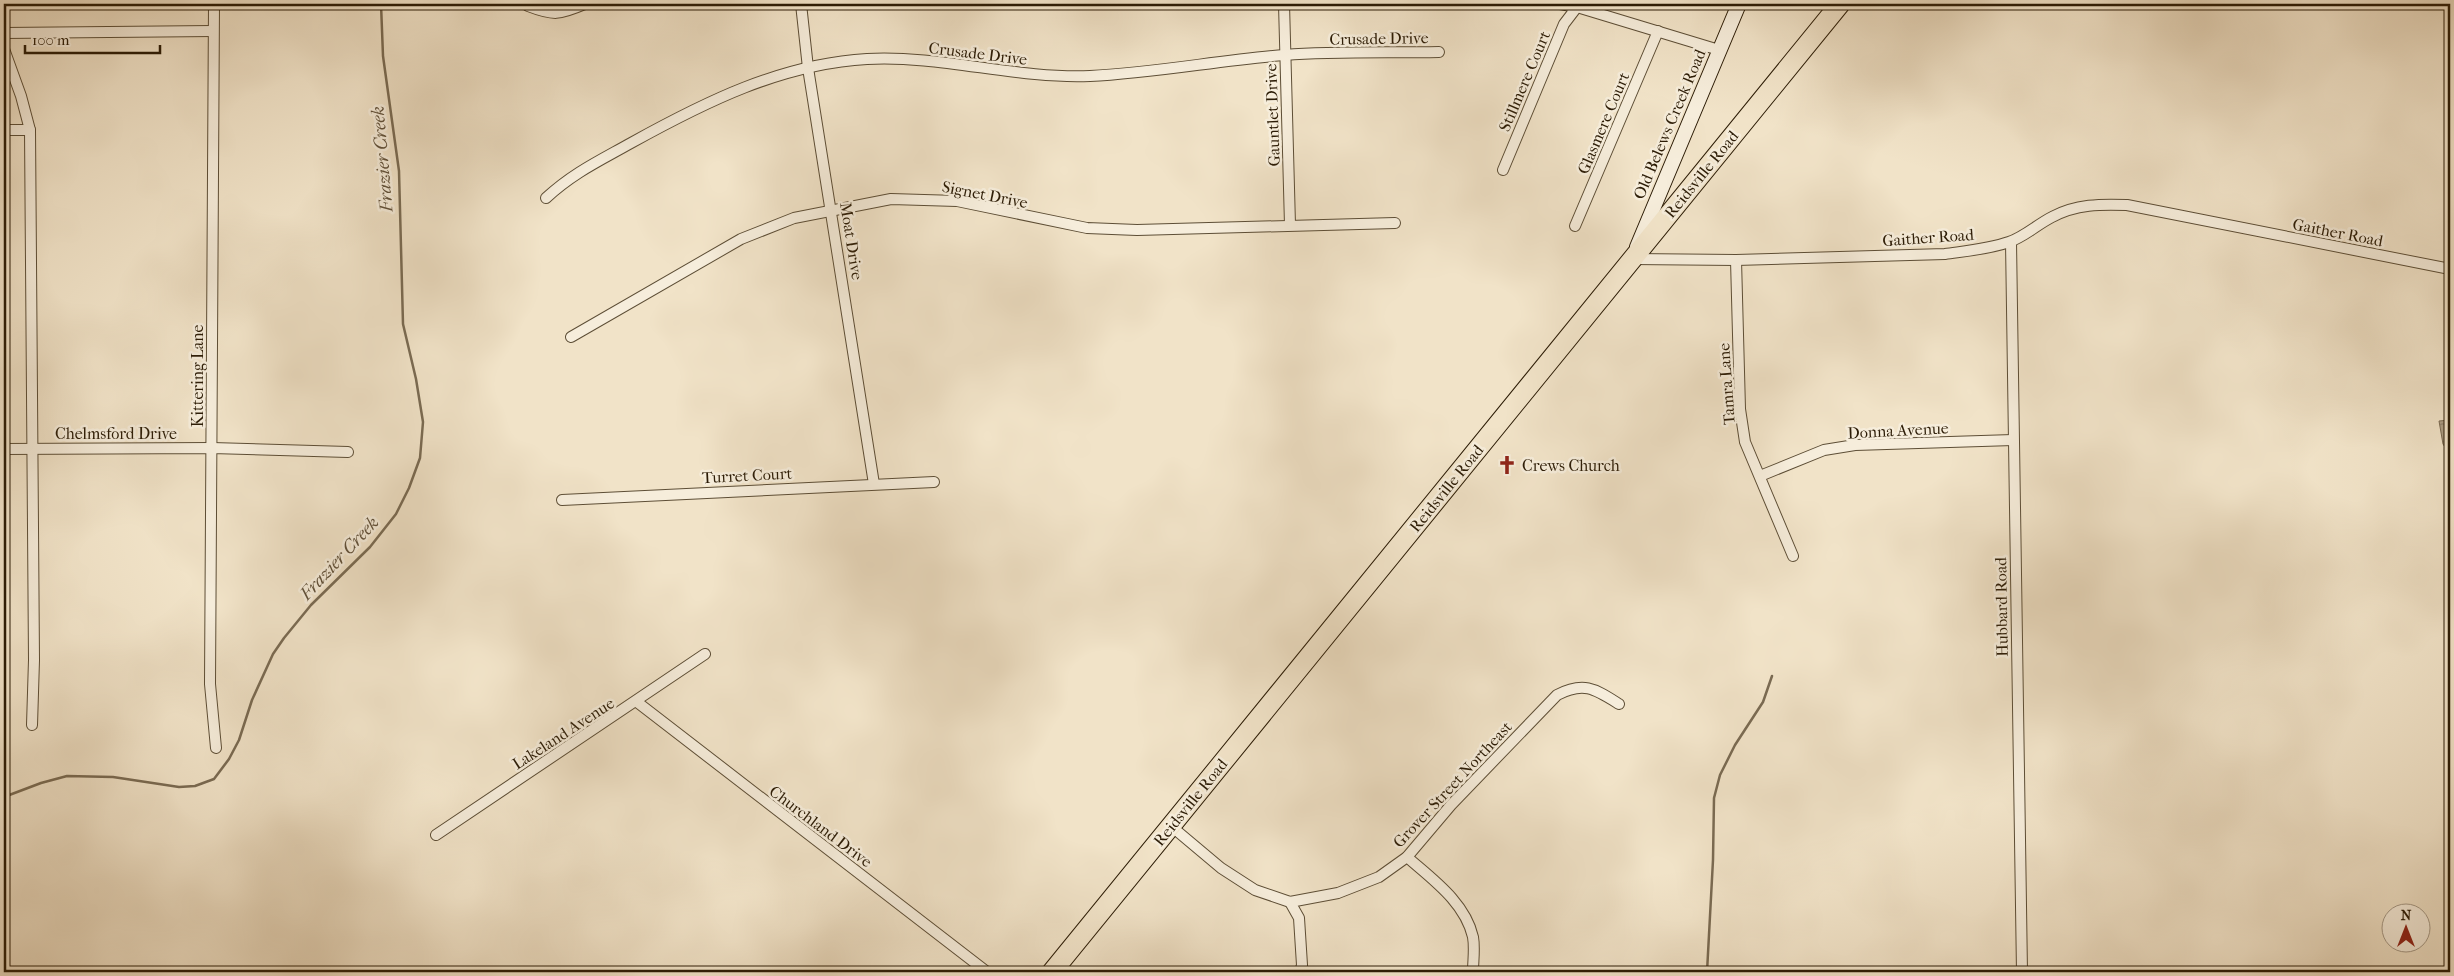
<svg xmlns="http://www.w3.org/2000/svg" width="2454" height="976" viewBox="0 0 2454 976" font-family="'IM FELL French Canon',serif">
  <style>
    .water { fill: url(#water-ripples); stroke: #7a6b53 }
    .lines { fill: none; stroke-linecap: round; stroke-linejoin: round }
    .stream { stroke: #7a6b53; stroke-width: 2.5 }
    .street-casing { stroke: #5d4e36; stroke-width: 12 }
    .secondary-casing { stroke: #2c1c06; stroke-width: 16 }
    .highway-casing { stroke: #2c1c06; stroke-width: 21 }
    .street { stroke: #f6eddb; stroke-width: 10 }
    .secondary { stroke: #f6eddb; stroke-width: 14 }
    .highway { stroke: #f1e3c8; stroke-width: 19 }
    .labels { text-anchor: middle; stroke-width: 5; stroke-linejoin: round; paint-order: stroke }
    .street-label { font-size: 16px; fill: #2c1c06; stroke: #f6eddb }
    .poi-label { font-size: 16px; fill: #2c1c06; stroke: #f6eddb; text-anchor: start }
    .water-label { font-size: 18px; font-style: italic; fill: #605039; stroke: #f6eddb }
  </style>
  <defs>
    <pattern id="water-ripples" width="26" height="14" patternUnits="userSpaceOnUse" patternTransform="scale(1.25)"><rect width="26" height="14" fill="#ae9f86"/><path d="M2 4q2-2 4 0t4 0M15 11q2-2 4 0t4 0" fill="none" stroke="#8e816c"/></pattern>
  </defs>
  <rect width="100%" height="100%" fill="#f1e3c8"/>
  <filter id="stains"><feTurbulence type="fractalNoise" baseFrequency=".004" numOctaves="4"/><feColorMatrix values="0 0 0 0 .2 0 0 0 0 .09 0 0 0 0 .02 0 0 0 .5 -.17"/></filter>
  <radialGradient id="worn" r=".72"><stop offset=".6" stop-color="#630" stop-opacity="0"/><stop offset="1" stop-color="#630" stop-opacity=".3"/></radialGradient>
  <polygon class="water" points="2450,420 2450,455 2443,444 2439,421"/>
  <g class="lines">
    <g class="stream">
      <polyline points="4,797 41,783 67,776 113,777 179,787 195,786 214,779 229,759 239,740 252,700 273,654 284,638 311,605 370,547 396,514 409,488 420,458 423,422 416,379 403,324 399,171 383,56 381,4"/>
      <polyline points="1707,972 1713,860 1714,798 1720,775 1735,745 1763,702 1772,676"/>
    </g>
    <g class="street-casing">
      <g id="street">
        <polyline points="214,4 210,684 216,748"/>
        <polyline points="801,4 808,68 874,484"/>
        <polyline points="1284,4 1290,225"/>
        <polyline points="1560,4 1577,7 1719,50"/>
        <path d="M528,6C554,16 559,15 585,4"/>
        <polyline points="4,33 213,31"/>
        <polyline points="4,49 21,96 30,130 34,660 32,725"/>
        <polyline points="4,130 30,130"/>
        <polyline points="1503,170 1564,24 1577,7"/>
        <path d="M546,198C573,173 599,161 631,143C705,102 781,64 867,59C942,55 1015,79 1090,76C1155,73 1220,60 1285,55C1335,51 1388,53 1439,52"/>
        <polyline points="1575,226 1658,31"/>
        <polyline points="2011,242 2022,972"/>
        <path d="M1632,259L1736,260L1945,254C1966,251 1989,249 2009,242C2024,237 2038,224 2052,217C2076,204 2101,204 2127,205L2450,269"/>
        <polyline points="1736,260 1740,409 1745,442 1793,556"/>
        <polyline points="571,337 741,239 794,218 891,199 957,201 1087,228 1137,230 1395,223"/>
        <polyline points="4,449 212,448 348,452"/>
        <polyline points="1760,476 1824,450 1855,445 2013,440"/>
        <polyline points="562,500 934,482"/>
        <polyline points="637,702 987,972"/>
        <path d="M1171,826L1221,868L1255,890L1290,902L1338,893L1379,877L1407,857L1451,805L1557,695C1584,681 1595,689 1619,704"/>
        <polyline points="436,835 705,654"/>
        <path d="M1407,857C1432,879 1465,902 1473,937C1475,948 1473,961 1473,972"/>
        <polyline points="1290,902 1299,918 1302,965 1300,972"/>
      </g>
    </g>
    <g class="secondary-casing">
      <polyline id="secondary" points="1637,247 1739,4"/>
    </g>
    <g class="highway-casing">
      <polyline id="highway" points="1052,972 1840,4"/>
    </g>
    <use href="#street" class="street"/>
    <use href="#secondary" class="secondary"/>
    <use href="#highway" class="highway"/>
  </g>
  <defs>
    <g id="church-bare" transform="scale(1.5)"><path d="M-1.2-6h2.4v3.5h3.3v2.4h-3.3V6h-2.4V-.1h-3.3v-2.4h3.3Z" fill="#8f2418" stroke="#f6eddb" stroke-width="2.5" paint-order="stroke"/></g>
  </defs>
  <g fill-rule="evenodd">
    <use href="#church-bare" x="1507" y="465"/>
  </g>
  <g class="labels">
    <g class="street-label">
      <text transform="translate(1379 38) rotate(-1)" y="6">Crusade Drive</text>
      <text transform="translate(978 53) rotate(7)" y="6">Crusade Drive</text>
      <text transform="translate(1524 81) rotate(-67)" y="6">Stillmere Court</text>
      <text transform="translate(1272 115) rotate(-92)" y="6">Gauntlet Drive</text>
      <text transform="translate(1603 123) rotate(-67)" y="6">Glasmere Court</text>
      <text transform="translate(1669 124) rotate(-67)" y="6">Old Belews Creek Road</text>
      <text transform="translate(1701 174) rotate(-51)" y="6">Reidsville Road</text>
      <text transform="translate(985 194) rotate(11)" y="6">Signet Drive</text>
      <text transform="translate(2338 232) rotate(11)" y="6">Gaither Road</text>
      <text transform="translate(1928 237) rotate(-4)" y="6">Gaither Road</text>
      <text transform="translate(852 241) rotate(81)" y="6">Moat Drive</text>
      <text transform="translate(197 376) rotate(-90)" y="6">Kittering Lane</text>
      <text transform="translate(1726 384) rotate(-94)" y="6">Tamra Lane</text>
      <text transform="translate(1898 430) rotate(-3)" y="6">Donna Avenue</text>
      <text x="116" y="439">Chelmsford Drive</text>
      <text transform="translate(747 475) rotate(-3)" y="6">Turret Court</text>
      <text transform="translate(1446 488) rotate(-51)" y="6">Reidsville Road</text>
      <text transform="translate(2001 607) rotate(-91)" y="6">Hubbard Road</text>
      <text transform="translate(563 733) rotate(-33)" y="6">Lakeland Avenue</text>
      <text transform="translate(1452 784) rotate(-47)" y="6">Grover Street Northeast</text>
      <text transform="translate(1190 802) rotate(-51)" y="6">Reidsville Road</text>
      <text transform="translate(821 826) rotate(37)" y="6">Churchland Drive</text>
    </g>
    <g class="poi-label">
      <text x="1522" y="471">Crews Church</text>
    </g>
    <g class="water-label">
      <text transform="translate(382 159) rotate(-95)" y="6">Frazier Creek</text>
      <text transform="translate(339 558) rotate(-47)" y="6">Frazier Creek</text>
    </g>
  </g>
  <rect width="2454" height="976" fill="none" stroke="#f1e3c8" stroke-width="20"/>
  <rect x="5" y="5" width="2444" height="966" fill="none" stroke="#2c1c06" stroke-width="2.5"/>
  <rect x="10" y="10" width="2434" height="956" fill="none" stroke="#2c1c06"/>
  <g transform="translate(2406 928)"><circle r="24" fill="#f6eddb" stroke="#a59986"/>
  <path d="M0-4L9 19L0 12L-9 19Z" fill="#8f2418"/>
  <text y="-8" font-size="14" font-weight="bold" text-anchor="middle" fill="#2c1c06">N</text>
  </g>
  <path d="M25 45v8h135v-8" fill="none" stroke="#2c1c06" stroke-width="2.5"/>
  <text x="32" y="45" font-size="15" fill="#2c1c06" stroke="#f6eddb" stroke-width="4" paint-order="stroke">100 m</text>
  <rect width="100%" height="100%" filter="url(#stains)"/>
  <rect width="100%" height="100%" fill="url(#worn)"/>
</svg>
